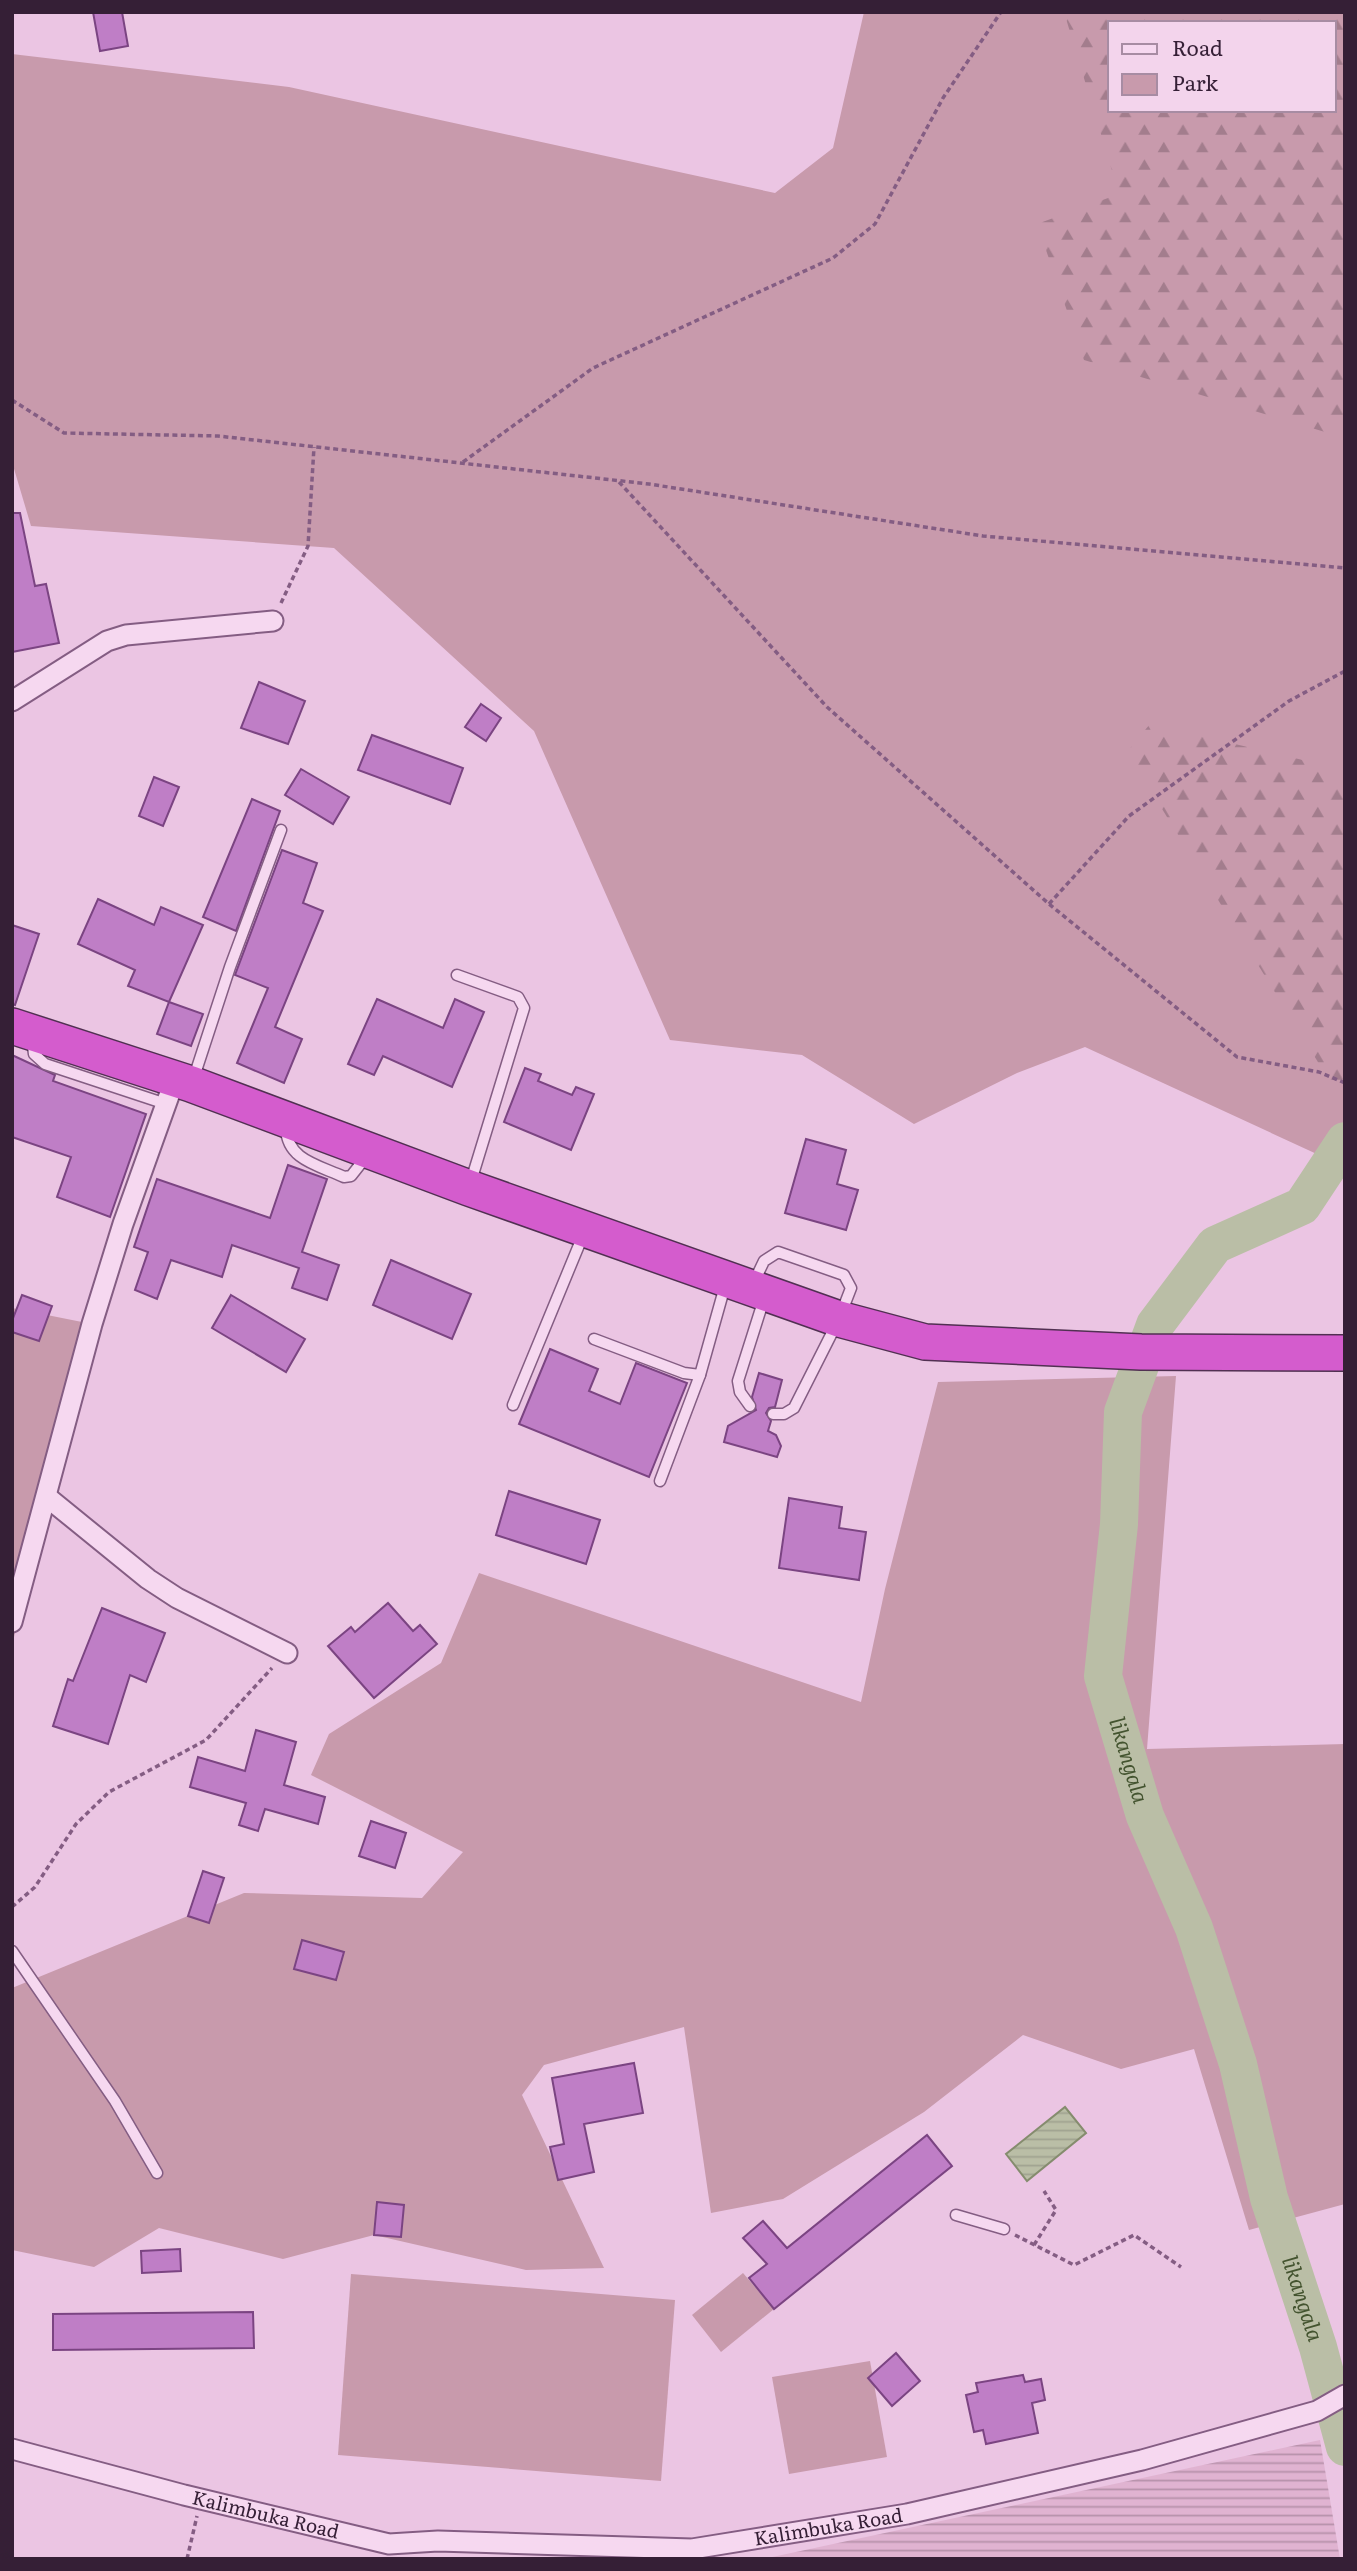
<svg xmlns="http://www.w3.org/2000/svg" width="1357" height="2571" viewBox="0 0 1357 2571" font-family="Literata,serif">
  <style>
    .farmland { fill: url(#farmland-rules) }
    .green { fill: #c89aac; fill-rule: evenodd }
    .forest { fill: url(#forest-firs); fill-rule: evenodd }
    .water { fill: url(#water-rules); stroke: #858c6e; stroke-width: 2 }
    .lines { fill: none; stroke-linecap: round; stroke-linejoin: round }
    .river { stroke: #babea6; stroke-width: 38 }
    .building { fill: #bf7ec6; stroke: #7b4482; stroke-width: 2 }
    .lane-casing { stroke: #845d83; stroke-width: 13 }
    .street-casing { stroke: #845d83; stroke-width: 23 }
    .highway-casing { stroke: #513052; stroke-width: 38 }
    .path { stroke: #845d83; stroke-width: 3.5; stroke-dasharray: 5 3.5; stroke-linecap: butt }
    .lane { stroke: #f6d8f0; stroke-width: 10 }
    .street { stroke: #f6d8f0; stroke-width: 19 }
    .highway { stroke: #d45ccd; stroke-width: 35 }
    .labels { text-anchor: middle; stroke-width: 5; stroke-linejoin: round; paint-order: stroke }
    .street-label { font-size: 19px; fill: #351f36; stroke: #f3d4ec }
    .water-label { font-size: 21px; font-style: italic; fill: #445430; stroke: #f3d4ec }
  </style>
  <defs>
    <pattern id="farmland-rules" width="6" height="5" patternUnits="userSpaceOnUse" patternTransform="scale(1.75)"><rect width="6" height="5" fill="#e0b3d1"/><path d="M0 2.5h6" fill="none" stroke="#b691aa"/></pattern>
    <pattern id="forest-firs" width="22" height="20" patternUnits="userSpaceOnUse" patternTransform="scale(1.75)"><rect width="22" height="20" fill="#c89aac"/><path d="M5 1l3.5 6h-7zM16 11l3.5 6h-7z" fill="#a37d8d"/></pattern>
    <pattern id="water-rules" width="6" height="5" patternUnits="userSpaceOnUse" patternTransform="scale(1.75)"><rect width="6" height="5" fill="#babea6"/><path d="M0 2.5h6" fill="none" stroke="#a0a390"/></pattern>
  </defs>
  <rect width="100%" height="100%" fill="#ebc5e3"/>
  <polygon class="farmland" points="1320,2440 1340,2559 763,2559"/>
  <g class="green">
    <path d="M864,12H1345V1167L1085,1047L1017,1073L914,1124L802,1055L670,1040L534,731L334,548L31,526L12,462V54L289,87L775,193L833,148ZM1110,23H1334V110H1110Z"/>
    <polygon points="12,1308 92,1324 12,1645"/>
    <polygon points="1176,1376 1147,1749 1345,1744 1345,2204 1249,2230 1194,2049 1121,2069 1023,2035 924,2112 783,2199 711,2213 684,2027 544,2065 522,2095 604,2268 526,2270 374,2235 283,2259 159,2228 94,2267 12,2250 12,1988 244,1893 422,1898 463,1852 311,1775 329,1734 441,1663 479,1573 861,1702 885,1589 938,1382"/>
    <polygon points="743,2273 774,2309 721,2352 692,2315"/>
    <polygon points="351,2274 675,2300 661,2481 338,2455"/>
    <polygon points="870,2361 887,2457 789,2474 772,2377"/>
  </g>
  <g class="forest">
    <path d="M1064,12H1345V438L1084,360L1037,224L1119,194ZM1110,23H1334V110H1110Z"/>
    <polygon points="1150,724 1345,770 1345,1106 1127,752"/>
  </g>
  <polygon class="water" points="1065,2107 1086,2133 1027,2181 1006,2154"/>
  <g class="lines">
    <path class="river" id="s1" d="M1345,1141L1302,1206L1215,1245L1155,1325L1123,1412L1119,1524L1103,1676L1145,1816L1194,1928L1238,2064L1269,2198L1318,2347L1345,2447"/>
  </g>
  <g class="building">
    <polygon points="93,12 122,12 128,46 100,51"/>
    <polygon points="12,513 20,513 35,586 46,584 59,643 12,652"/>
    <polygon points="259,682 305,701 288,744 241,728"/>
    <polygon points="481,704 501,718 486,741 465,727"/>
    <polygon points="372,735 463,768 450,804 358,770"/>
    <polygon points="301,769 349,797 333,824 285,795"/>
    <polygon points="154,777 179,787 163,826 139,816"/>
    <polygon points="252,799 280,811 236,931 203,917"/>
    <polygon points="282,850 317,863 303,903 323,911 275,1027 302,1039 284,1083 237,1063 268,988 235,975"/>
    <polygon points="98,899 154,925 161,907 203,925 169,1002 128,986 135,970 78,944"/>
    <polygon points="12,925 39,934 15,1005 12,1004"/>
    <polygon points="377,999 443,1028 455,999 484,1012 452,1087 383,1056 374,1075 348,1064"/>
    <polygon points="169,1002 203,1014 191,1046 157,1034"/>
    <polygon points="12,1055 55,1075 53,1081 146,1114 110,1217 57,1197 71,1157 12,1137"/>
    <polygon points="525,1068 541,1074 538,1081 572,1095 576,1087 594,1094 571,1150 504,1122"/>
    <polygon points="806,1139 846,1150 837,1184 858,1190 846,1230 785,1213"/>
    <polygon points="288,1165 327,1179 302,1252 339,1265 327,1300 292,1288 299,1268 232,1245 222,1277 171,1260 157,1299 135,1290 148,1252 134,1247 157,1179 270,1218"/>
    <polygon points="391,1260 471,1294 452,1339 373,1305"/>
    <polygon points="22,1295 52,1306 39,1341 12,1332 12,1321"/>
    <polygon points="231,1295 305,1339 286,1372 212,1328"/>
    <polygon points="550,1349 598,1369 589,1391 620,1404 636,1363 687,1383 649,1477 519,1424"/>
    <polygon points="759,1373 782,1380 775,1407 769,1408 766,1413 771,1421 768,1431 776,1435 781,1446 777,1457 724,1442 728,1426 756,1410 752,1397"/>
    <polygon points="509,1491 600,1520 586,1564 496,1535"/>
    <polygon points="789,1498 842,1507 839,1528 866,1532 859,1580 779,1568"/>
    <polygon points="388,1603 413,1631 420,1625 437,1644 374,1698 328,1646 351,1627 355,1632"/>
    <polygon points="102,1608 165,1633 146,1682 130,1675 108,1744 53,1726 68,1679 73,1681"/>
    <polygon points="256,1730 296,1742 284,1785 325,1797 318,1824 265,1809 258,1831 239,1825 246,1803 190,1787 198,1757 245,1771"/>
    <polygon points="371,1821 406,1833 395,1868 359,1856"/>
    <polygon points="203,1871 224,1878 209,1923 188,1916"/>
    <polygon points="302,1940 344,1952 336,1980 294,1969"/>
    <polygon points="634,2063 643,2113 584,2124 594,2172 558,2180 550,2147 564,2144 552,2078"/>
    <polygon points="927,2135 952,2166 774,2309 749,2278 767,2264 743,2238 763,2221 787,2248"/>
    <polygon points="377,2202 404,2205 401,2237 374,2235"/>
    <polygon points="180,2249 181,2271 142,2273 141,2251"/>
    <polygon points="253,2312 254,2348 53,2350 53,2314"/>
    <polygon points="896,2353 920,2381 892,2406 868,2378"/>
    <polygon points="1023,2375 1025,2382 1041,2379 1045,2400 1032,2403 1038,2433 986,2444 983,2430 974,2432 966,2395 978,2392 976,2383"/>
  </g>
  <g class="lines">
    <g class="lane-casing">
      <g id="lane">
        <polyline points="457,975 518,997 524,1008 471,1181"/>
        <polyline points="32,1039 34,1054 45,1064 166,1104"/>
        <polyline points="194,1077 230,967 281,830"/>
        <path d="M286,1128C287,1160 318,1165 344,1177L351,1176L366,1157"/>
        <polyline points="753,1284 764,1261 778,1252 844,1275 851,1288 839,1319 794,1408 784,1414 773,1414"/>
        <polyline points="594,1339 684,1373 700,1375"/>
        <polyline points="513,1405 584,1233"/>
        <polyline points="750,1406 740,1392 738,1381 764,1299"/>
        <polyline points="660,1481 700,1375 725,1286"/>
        <polyline points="12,1951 115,2101 157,2173"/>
        <polyline points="956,2215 1004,2229"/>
      </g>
    </g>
    <g class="street-casing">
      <g id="street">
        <polyline points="12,701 107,641 126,635 273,621"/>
        <polyline points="47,1497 148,1579 177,1598 287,1653"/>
        <polyline points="12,1622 92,1324 123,1224 175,1079"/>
        <path id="s2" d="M12,2449L184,2495L389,2544L438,2541L692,2549L907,2514L1142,2460L1317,2411L1345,2395"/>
      </g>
    </g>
    <g class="highway-casing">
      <polyline id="highway" points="12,1026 191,1084 469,1188 839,1319 925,1342 1141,1352 1345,1353"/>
    </g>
    <g class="path">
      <polyline points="12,400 64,433 218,436 649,484 983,536 1345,568"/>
      <polyline points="463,462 593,368 833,258 875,224 943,98 1001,12"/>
      <polyline points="619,482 827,707 1049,904 1237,1057 1319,1072 1345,1083"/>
      <polyline points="281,603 308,546 314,447"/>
      <polyline points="1049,904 1129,816 1289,701 1345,671"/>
      <polyline points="12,1907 35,1887 76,1824 109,1792 206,1740 272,1668"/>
      <polyline points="1015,2235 1074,2265 1134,2235 1181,2267"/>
      <polyline points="1034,2245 1056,2210 1044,2191"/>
      <polyline points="187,2559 197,2516"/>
    </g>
    <use href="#lane" class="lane"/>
    <use href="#street" class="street"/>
    <use href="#highway" class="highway"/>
  </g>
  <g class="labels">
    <g class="street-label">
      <text dy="7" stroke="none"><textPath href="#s2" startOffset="262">Kalimbuka Road</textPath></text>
      <text dy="7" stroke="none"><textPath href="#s2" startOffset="830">Kalimbuka Road</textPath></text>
    </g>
    <g class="water-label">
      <text dy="7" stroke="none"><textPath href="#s1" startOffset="719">likangala</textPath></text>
      <text dy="7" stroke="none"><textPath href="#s1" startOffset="1286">likangala</textPath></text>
    </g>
  </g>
  <rect width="1357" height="2571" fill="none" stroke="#351f36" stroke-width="28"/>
  <rect x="1108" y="21" width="228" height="91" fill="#f3d4ec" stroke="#a78ca3" stroke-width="2"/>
  <rect x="1122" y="44" width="35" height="10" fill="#f6d8f0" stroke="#a78ca3" stroke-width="2"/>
  <text x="1172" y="56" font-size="21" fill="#351f36">Road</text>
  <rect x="1122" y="74" width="35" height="21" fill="#c89aac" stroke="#a78ca3" stroke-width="2"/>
  <text x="1172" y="91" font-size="21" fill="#351f36">Park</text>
</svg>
